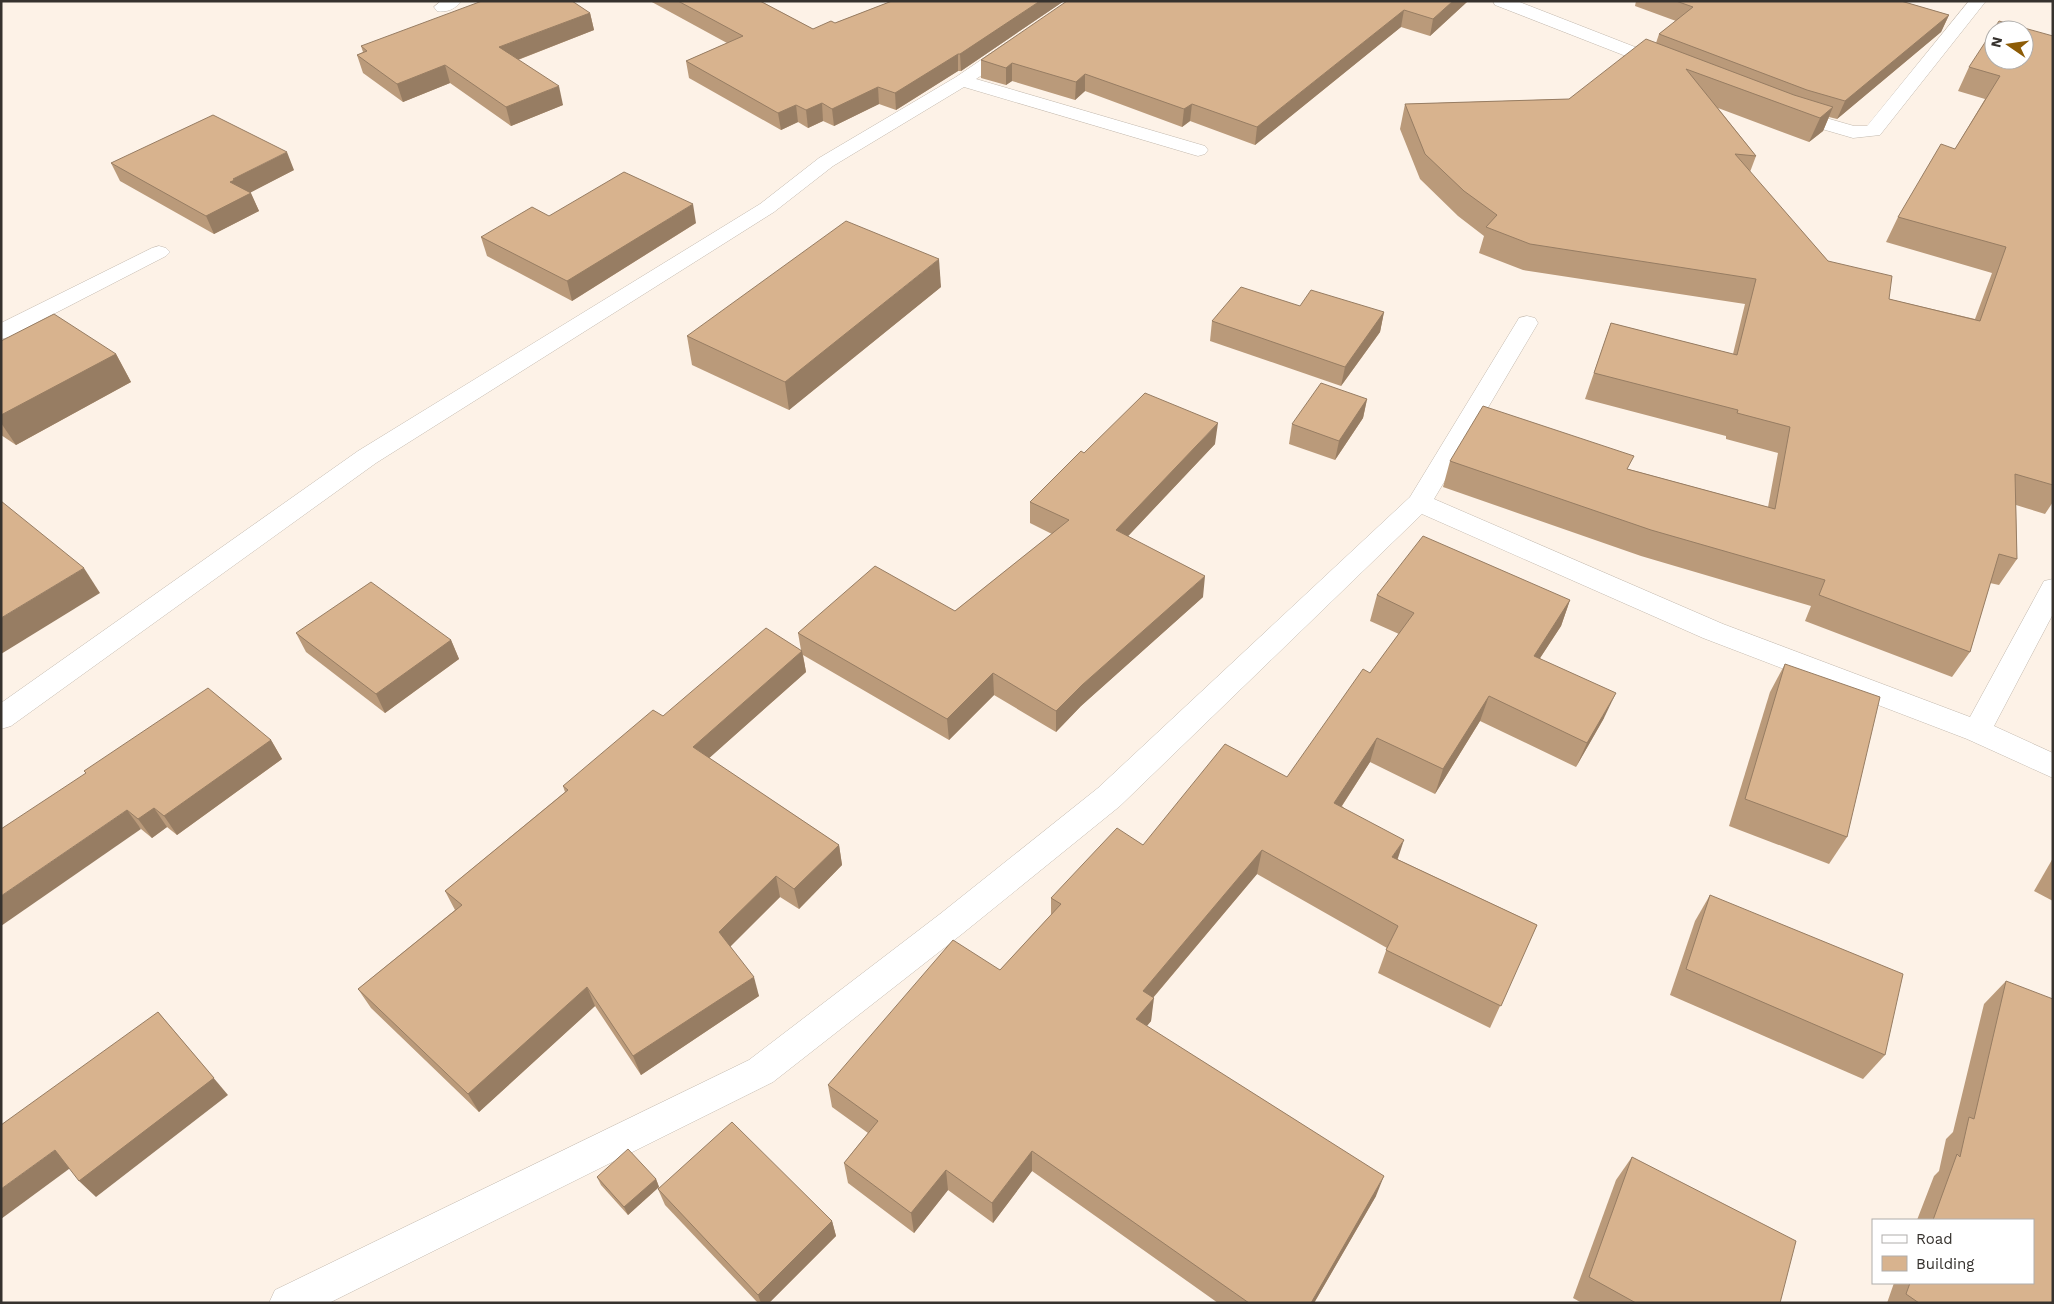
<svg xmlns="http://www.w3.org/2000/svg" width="2054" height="1304" viewBox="0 0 2054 1304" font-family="'Work Sans',sans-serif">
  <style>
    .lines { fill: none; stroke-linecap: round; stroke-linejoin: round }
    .minor-casing { stroke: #c3b9ae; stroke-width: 1 }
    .minor { fill: #fff; fill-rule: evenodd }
    .wall { fill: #ba9a7a }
    .shaded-wall { fill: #977d63 }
    .building { fill: #d8b38e; stroke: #977d63; fill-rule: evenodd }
  </style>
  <rect width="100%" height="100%" fill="#fdf2e7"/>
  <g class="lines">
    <g class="minor-casing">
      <g id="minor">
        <path d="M441,1H461C456,9 446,13 437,11L434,7Z"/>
        <polygon points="1493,1 1517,1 1671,61 1674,65 1671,69 1665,70 1659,69 1495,5"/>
        <polygon points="1969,1 1986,1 1880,135 1853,138 1784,118 1782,114 1784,110 1791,108 1854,126 1867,126"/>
        <polygon points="1012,42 1018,43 1021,47 1018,51 976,79 1205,146 1208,150 1205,154 1198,156 1191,154 964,87 833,166 774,212 376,463 11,726 1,729 1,703 358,451 760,204 819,158 956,77 1006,43"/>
        <polygon points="159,246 166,248 170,252 166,256 9,337 1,339 1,323 152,248"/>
        <polygon points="1527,316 1535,318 1538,323 1434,499 1723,624 1970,717 2044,581 2053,579 2053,614 1994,726 2053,753 2053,778 1967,739 1703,638 1422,514 1120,806 962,934 773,1082 329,1303 269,1303 275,1290 749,1060 940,914 1098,788 1410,497 1516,323 1519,318"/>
      </g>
    </g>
    <use href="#minor" class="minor"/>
  </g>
  <g class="wall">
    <polygon points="650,1 760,1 813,29 835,23 892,1 1064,1 961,71 958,71 896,110 879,104 834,126 823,121 808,128 798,122 781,130 689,78 686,61 727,43"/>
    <polygon points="1468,1 1430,36 1401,27 1255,145 1190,121 1182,127 1085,91 1075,100 1012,81 1006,85 981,78 981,60"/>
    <polygon points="1636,1 1901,1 1949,15 1941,32 1837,119 1829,117 1823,131 1809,142 1718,108 1756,156 1750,172 1828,261 1889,299 1975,319 1992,273 1886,242 1898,217 1955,149 1985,99 1958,91 1969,67 2053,36 2053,502 2045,514 2016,505 2017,559 1999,585 1990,583 1970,652 1952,677 1805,621 1811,606 1641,556 1443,487 1450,461 1628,469 1768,507 1778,453 1726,439 1726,436 1585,399 1611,323 1733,354 1745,304 1523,270 1479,253 1484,236 1458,216 1420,179 1400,129 1405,104 1569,99 1656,43 1659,34 1676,21 1635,6"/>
    <polygon points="590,13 594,30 518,60 563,105 511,126 450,83 403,102 363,73 357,55 363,52 361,46"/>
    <polygon points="111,163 294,170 250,192 259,211 214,234 120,181"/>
    <polygon points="549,216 696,223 572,301 487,256 481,237"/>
    <polygon points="941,287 789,410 692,365 687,336"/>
    <polygon points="1300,306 1384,312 1380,332 1341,386 1210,341 1212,321"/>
    <polygon points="1,341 116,354 131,382 16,445 1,435"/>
    <polygon points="1367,399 1363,418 1335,460 1289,444 1292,424"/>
    <polygon points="1215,444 1128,536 1203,597 1081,706 1056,732 994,695 949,740 803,655 806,672 709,758 839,845 842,865 799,909 780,897 730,946 759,996 641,1075 595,1006 479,1112 371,1008 358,989 455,910 445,891 565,792 563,786 663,716 801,650 798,633 955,611 1052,534 1030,523 1030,502 1084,453"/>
    <polygon points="1377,595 1570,600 1561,626 1540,658 1604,718 1576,767 1480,721 1435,794 1370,762 1342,806 1397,859 1537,925 1490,1028 1378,973 1387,948 1257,874 1153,998 1151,1021 1147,1026 1376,1196 1314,1303 1218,1303 1032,1171 993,1223 948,1190 914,1233 848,1183 844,1163 868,1133 832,1107 828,1085 1000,970 1051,915 1051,898 1143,845 1287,777 1370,673 1399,634 1370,621"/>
    <polygon points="296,633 451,640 459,659 385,713 306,652"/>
    <polygon points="1785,664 1847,837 1829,864 1729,826 1770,692"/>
    <polygon points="271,740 282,759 177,835 167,827 152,838 141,829 84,771"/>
    <polygon points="2053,858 2053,901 2034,891"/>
    <polygon points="1710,895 1885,1055 1863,1079 1670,995 1695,921"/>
    <polygon points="2006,981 2053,1303 1887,1303 1894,1283 2033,1283 2033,1220 1917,1220 1934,1176 1939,1171 1946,1139 1953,1132 1984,1004"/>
    <polygon points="1632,1157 1780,1303 1582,1303 1573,1298 1616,1180"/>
    <polygon points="597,1177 656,1179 659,1187 628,1215 601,1185"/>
    <polygon points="658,1189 832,1221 836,1236 769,1303 758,1303 665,1205"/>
  </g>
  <g class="shaded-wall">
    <polygon points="1040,1 1064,1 961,71 960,54"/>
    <polygon points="1453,1 1468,1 1430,36 1433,19"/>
    <polygon points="1404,10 1401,27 1255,145 1257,127"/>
    <polygon points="590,13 594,30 504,65 499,47"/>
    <polygon points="1949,15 1941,32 1837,119 1845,101"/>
    <polygon points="958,54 958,71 896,110 895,93"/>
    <polygon points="1012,63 1012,81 1006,85 1006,68"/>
    <polygon points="445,65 450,83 403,102 397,84"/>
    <polygon points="1085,74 1085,91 1075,100 1076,82"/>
    <polygon points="559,86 563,105 511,126 506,107"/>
    <polygon points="878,87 879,104 834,126 832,109"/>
    <polygon points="822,103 823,121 808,128 806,110"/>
    <polygon points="1192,104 1190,121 1182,127 1184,109"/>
    <polygon points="796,105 798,122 781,130 778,113"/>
    <polygon points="1833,107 1823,131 1809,142 1820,118"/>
    <polygon points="287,152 294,170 242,197 251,193 259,211 214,234 206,216 230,182 233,179"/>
    <polygon points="693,204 696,223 572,301 567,281"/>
    <polygon points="939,259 941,287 789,410 785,382"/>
    <polygon points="1384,312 1380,332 1341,386 1345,367"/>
    <polygon points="116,354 131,382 16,445 1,423 1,415"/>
    <polygon points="1367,399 1363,418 1335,460 1339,441"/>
    <polygon points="1218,423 1215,444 1114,551 1116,530"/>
    <polygon points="84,568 100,593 1,654 1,618"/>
    <polygon points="1205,576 1203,597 1081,706 1056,732 1056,711 1082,685"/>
    <polygon points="1570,600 1561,626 1525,681 1534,656"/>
    <polygon points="451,640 459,659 385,713 376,694"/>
    <polygon points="802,651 806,672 698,768 693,747"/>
    <polygon points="993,673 994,695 949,740 947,719"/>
    <polygon points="1616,693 1604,718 1576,767 1587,743"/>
    <polygon points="1489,696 1480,721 1435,794 1443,769"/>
    <polygon points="1377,738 1370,762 1328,827 1334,803"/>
    <polygon points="271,740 282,759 177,835 164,816"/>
    <polygon points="154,808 167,827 152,838 138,819"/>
    <polygon points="127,810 141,829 1,926 1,896"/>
    <polygon points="1404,840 1396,864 1392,857"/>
    <polygon points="839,845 842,865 799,909 794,889"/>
    <polygon points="1262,850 1257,874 1140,1013 1143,991"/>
    <polygon points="776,876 780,897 725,952 719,932"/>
    <polygon points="754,977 759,996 641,1075 633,1056"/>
    <polygon points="587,987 595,1006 479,1112 468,1094"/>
    <polygon points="1154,998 1151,1021 1134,1041 1136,1019"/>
    <polygon points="158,1012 228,1095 96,1197 79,1181"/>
    <polygon points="55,1150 73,1166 1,1219 1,1189"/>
    <polygon points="1032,1151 1032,1171 993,1223 992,1203"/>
    <polygon points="946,1170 948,1190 914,1233 911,1213"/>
    <polygon points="1384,1176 1376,1196 1314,1303 1311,1303"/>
    <polygon points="656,1179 659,1187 628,1215 624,1207"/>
    <polygon points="832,1221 836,1236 769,1303 761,1303 758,1295"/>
  </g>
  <g class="building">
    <polygon points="482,1 572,1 590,13 499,47 559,86 506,107 445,65 397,84 357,55 367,51 361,46"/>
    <polygon points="678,1 760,1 813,29 831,21 835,23 892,1 1040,1 960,54 958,54 895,93 878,87 832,109 822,103 806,110 796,105 778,113 686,61 743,36"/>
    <polygon points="1067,1 1453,1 1433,19 1404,10 1257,127 1192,104 1184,109 1085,74 1076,82 1012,63 1006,68 981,60"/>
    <polygon points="1676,1 1901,1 1949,15 1845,101 1807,90 1659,34 1693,7"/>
    <path d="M1999,21L2053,36V485L2015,474L2017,559L1999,554L1970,652L1819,595L1825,580L1651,530L1450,461L1483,406L1634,456L1627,469L1775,509L1790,427L1737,413L1738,410L1594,373L1611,323L1737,355L1756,279L1530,244L1486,227L1497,215L1464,191L1425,154L1405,104L1569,99L1646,39L1794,95L1833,107L1820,118L1686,69L1756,156L1735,154L1828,261L1892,276L1889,299L1980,321L2006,247L1898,217L1941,144L1955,149L2000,76L1969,67ZM1994,30H2024V60H1994Z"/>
    <polygon points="213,115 287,152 233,179 235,180 230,182 251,193 206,216 111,163"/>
    <polygon points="624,172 693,204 567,281 481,237 532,207 549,216"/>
    <polygon points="846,221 939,259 785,382 687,336"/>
    <polygon points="1241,287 1300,306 1311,290 1384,312 1345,367 1212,321"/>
    <polygon points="54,314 116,354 1,415 1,341"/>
    <polygon points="1321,383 1367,399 1339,441 1292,424"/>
    <polygon points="1145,393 1218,423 1116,530 1205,576 1082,685 1056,711 993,673 947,719 798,633 875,566 955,611 1069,520 1030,502 1081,451 1084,453"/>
    <polygon points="1,501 84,568 1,618"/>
    <polygon points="1423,536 1570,600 1534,656 1616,693 1587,743 1489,696 1443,769 1377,738 1334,803 1404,840 1392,857 1537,925 1501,1006 1386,950 1398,926 1262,850 1143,991 1154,998 1136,1019 1384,1176 1311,1303 1249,1303 1032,1151 992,1203 946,1170 911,1213 844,1163 878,1121 828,1085 953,940 1000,970 1061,904 1051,898 1117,828 1143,845 1225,744 1287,777 1363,669 1370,673 1414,613 1377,595"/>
    <polygon points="371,582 451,640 376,694 296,633"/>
    <polygon points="766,628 802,651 693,747 839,845 794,889 776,876 719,932 754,977 633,1056 587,987 468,1094 358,989 462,905 445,891 568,790 563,786 653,710 663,716"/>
    <polygon points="1785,664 1880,697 1847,837 1745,799"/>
    <polygon points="208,688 271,740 164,816 154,808 138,819 127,810 1,896 1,829 86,773 84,771"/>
    <polygon points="1710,895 1903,974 1885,1055 1686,969"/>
    <polygon points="2006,981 2053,999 2053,1303 1919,1303 1906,1294 1910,1283 2033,1283 2033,1220 1933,1220 1957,1154 1960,1157 1969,1117 1974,1119"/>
    <polygon points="158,1012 214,1078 79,1181 55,1150 1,1189 1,1125"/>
    <polygon points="732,1122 832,1221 758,1295 658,1189"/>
    <polygon points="628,1149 656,1179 624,1207 597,1177"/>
    <polygon points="1632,1157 1796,1241 1780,1303 1636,1303 1589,1277"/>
  </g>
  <rect width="2054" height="1304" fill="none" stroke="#36322e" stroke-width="5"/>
  <rect x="1872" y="1219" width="162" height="65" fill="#ffffff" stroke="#afadab"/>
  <rect x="1882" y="1235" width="25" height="8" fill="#ffffff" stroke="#afadab"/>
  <text x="1916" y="1244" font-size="15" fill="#36322e">Road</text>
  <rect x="1882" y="1256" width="25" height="15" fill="#d8b38e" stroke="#afadab"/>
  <text x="1916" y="1269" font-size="15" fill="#36322e">Building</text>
  <g transform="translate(2009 45) rotate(283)"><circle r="24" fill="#ffffff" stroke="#afadab"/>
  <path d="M0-4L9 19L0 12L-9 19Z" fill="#8d5c06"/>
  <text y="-8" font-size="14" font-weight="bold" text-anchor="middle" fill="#36322e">N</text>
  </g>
</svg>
